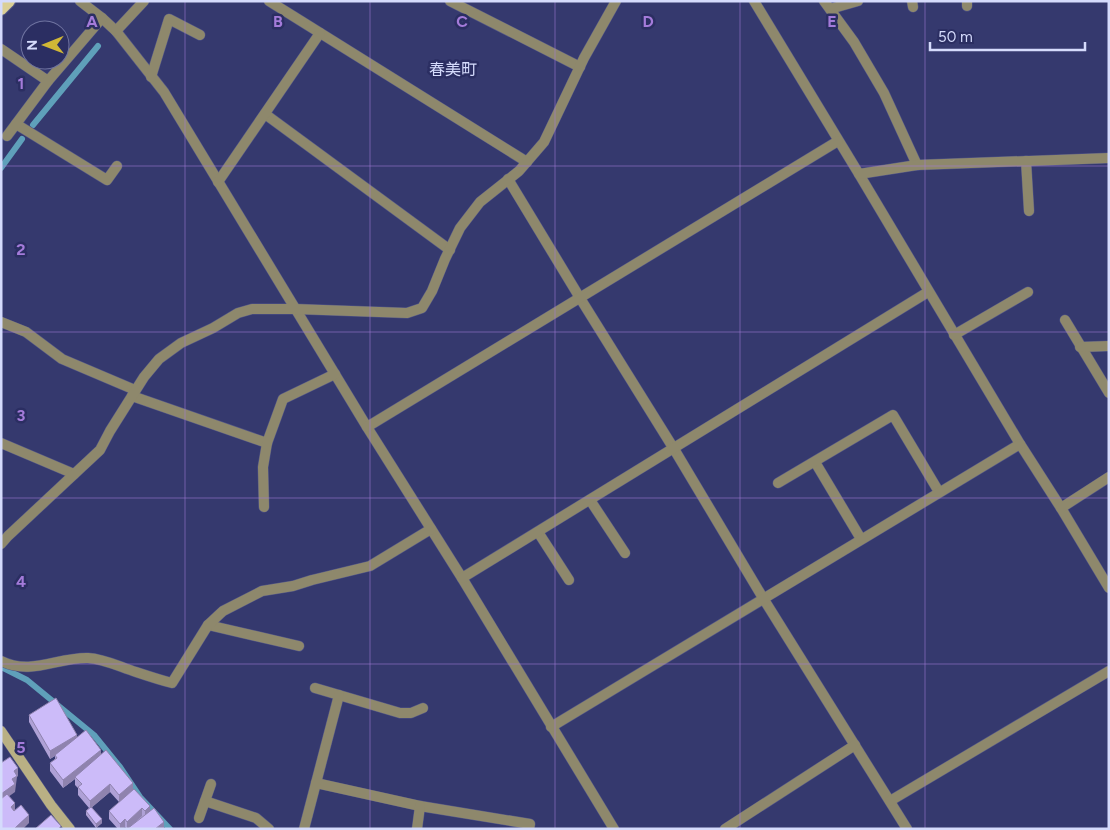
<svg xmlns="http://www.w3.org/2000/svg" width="1110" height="830" viewBox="0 0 1110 830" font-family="Figtree,'Noto Sans JP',sans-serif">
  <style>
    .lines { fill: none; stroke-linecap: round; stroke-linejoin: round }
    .stream { stroke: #5fa0ba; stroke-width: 6 }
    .minor-casing { stroke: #525688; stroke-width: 11 }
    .secondary-casing { stroke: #525688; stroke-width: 11 }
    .primary-casing { stroke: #525688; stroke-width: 14 }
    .minor { stroke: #8e886c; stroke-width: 10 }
    .secondary { stroke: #b9b084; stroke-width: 10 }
    .primary { stroke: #dbcf95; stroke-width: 12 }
    .wall { fill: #afa1d6 }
    .shaded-wall { fill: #8f83ae }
    .building { fill: #ccbbf9; stroke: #8f83ae }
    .grid { fill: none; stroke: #a47bda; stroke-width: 1; stroke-opacity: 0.55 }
    .labels { text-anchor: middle; stroke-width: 5; stroke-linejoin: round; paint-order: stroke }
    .quarter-label { font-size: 16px; fill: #d5dbfc; stroke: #2b2e62 }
    .grid-label { font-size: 16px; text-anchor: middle; font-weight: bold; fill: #a47bda; stroke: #2b2e62; stroke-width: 5; stroke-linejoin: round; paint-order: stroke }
  </style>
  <rect width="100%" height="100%" fill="#35396e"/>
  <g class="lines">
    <g class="stream">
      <polyline points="33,125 98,46"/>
      <polyline points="1,168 22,139"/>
      <polyline points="1,667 27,680 94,735 120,767 140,797 170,829"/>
    </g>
    <g class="minor-casing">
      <g id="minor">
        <polyline points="80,1 102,18 116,31 164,92 367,427 462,578 614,829"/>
        <polyline points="269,1 527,162"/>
        <polyline points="450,1 580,67"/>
        <polyline points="754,1 859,174 1020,444 1061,508 1109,588"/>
        <polyline points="824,1 854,42 884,93 917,165"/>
        <polyline points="912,1 913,7"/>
        <polyline points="967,1 967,6"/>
        <polyline points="830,9 858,1"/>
        <polyline points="116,31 144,1"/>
        <polyline points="1,49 48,81"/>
        <polyline points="151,77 169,19 200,35"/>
        <polyline points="265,114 450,250"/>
        <polyline points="16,124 107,180 117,166"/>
        <polyline points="7,136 48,81 102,18"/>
        <polyline points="1026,161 1029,211"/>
        <polyline points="859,174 917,165 1109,158"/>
        <polyline points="508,179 580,298 674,449 763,598 907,829"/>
        <polyline points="218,182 320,33"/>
        <polyline points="1065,320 1109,393"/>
        <polyline points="1,322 26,332 62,359 135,390"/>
        <polyline points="954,335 1028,292"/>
        <polyline points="1080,347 1109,346"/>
        <polyline points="132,396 267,443"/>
        <polyline points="367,427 838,141"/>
        <polyline points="1,443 74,474"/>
        <polyline points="815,462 861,539"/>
        <polyline points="778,483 893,415 939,492"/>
        <polyline points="590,500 625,553"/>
        <polyline points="264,507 263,467 267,443 283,399 335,374"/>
        <polyline points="1061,508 1109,477"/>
        <polyline points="538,532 569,580"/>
        <polyline points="1,544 8,536 100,450 110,431 144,377 159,359 181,343 213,328 238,313 252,309 295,309 407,313 422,308 432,291 445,259 460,228 480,202 519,171 544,142 584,58 616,1"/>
        <polyline points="462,578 928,292"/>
        <polyline points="208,625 299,646"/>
        <path d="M1,661C31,676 58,657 88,658C105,659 120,667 136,672C148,676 160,680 172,683L208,625L223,611L262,591L293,586L312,580L370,566L431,529"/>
        <polyline points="315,688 400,713 411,713 423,708"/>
        <polyline points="551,727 1020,444"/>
        <polyline points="316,783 420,806 530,824 529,829"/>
        <polyline points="205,801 256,818 269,829"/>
        <polyline points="890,801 1109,671"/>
        <polyline points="199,818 211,784"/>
        <polyline points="304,829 339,695"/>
        <polyline points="417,829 420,806"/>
        <polyline points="725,829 855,745"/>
      </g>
    </g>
    <g class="secondary-casing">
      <polyline id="secondary" points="1,731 51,805 70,829"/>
    </g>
    <g class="primary-casing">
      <polyline id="primary" points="1,9 9,1"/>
    </g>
    <use href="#minor" class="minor"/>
    <use href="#secondary" class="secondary"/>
    <use href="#primary" class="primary"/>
  </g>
  <polygon class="wall" points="29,715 77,737 101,754 133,789 150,812 164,829 126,829 125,827 123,829 118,829 109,819 109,811 119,802 110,792 92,807 102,823 96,828 86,815 86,811 89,808 78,795 78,788 75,785 75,779 63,788 50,771 50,763 55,759 55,756 50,759 29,722"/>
  <g class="shaded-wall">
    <polygon points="77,735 77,742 50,759 50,751"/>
    <polygon points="101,750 101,758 75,777 75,779 63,788 63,780"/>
    <polygon points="18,768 18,776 17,777 15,792 1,802 1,794 12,779 14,771"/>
    <polygon points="133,783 133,790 119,803 119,795"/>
    <polygon points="110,784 110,792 90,809 90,801"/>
    <polygon points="15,803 15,811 11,815 11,807"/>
    <polygon points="150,806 150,814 145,819 145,811"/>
    <polygon points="142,808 142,816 128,829 127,829 127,822"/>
    <polygon points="29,815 29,823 23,829 15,829 15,828"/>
    <polygon points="102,819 102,823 96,828 96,824"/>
    <polygon points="125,819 125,827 123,829 120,829 120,824"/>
    <polygon points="164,822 164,829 155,829"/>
  </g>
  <g class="building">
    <polygon points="56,698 77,735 50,751 29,715"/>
    <polygon points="86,730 101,750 63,780 50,763 57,758 55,755"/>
    <polygon points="106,750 133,783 119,795 110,784 90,801 78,787 82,784 75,777"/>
    <polygon points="10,757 18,768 14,771 17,776 12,779 15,784 1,794 1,763"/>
    <polygon points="134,789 150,806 145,811 142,808 127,822 125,819 120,824 109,811"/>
    <polygon points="7,794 15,803 11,807 14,811 21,805 29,815 15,828 16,829 1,829 1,799"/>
    <polygon points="91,807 102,819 96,824 86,811"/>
    <polygon points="154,808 164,822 155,829 127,829"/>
    <polygon points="51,815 61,826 58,829 35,829"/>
  </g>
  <path class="grid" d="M185,1V829M370,1V829M555,1V829M740,1V829M925,1V829M1,166H1109M1,332H1109M1,498H1109M1,664H1109"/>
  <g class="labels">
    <g class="quarter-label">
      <text x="453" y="75">春美町</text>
    </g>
  </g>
  <g class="grid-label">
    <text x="92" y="27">A</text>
    <text x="278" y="27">B</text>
    <text x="462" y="27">C</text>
    <text x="648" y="27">D</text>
    <text x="832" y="27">E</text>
    <text x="21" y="89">1</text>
    <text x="21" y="255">2</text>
    <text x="21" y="421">3</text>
    <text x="21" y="587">4</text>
    <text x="21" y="753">5</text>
  </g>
  <rect width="1110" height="830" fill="none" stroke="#d5dbfc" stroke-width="5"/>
  <g transform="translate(45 45) rotate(269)"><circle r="24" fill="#2b2e62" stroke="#6f73a0"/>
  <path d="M0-4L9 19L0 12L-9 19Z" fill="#d1b736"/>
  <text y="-8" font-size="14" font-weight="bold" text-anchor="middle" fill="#d5dbfc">N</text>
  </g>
  <path d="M930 42v8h155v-8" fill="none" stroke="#d5dbfc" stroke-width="2.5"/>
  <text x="938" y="42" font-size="15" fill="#d5dbfc" stroke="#2b2e62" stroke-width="4" paint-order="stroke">50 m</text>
</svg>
